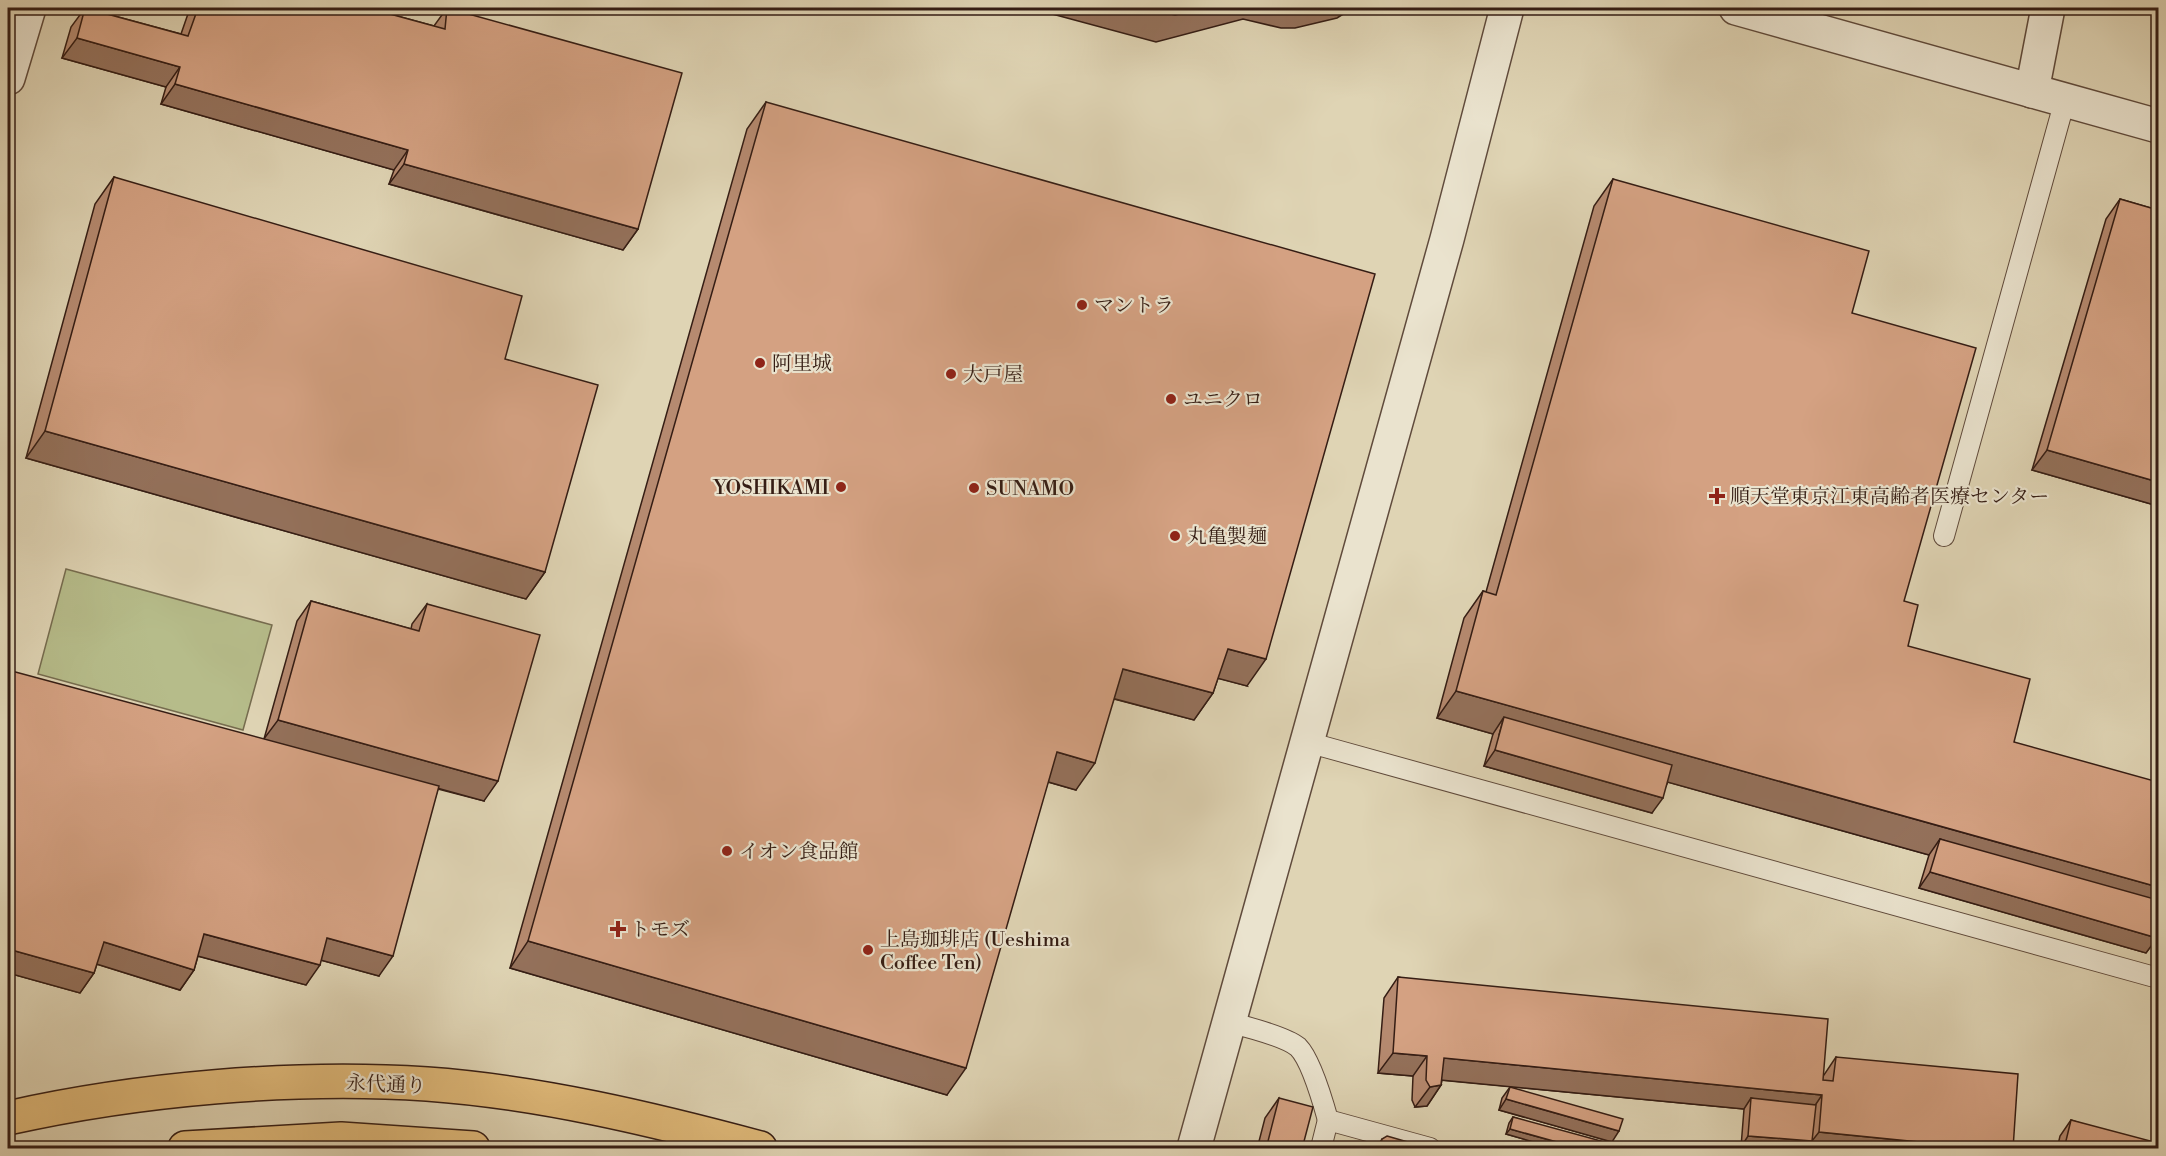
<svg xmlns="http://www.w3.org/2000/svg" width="2166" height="1156" viewBox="0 0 2166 1156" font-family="'Libre Bodoni','Noto Serif JP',serif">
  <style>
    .park { fill: #b6bc8a; stroke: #766c4f; stroke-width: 1.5 }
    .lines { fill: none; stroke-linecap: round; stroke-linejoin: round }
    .service-casing { stroke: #604b3c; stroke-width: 22 }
    .tertiary-casing { stroke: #604b3c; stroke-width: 36 }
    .primary-casing { stroke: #351d14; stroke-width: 36 }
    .service { stroke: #eae3ce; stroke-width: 20 }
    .tertiary { stroke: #eae3ce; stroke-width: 33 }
    .primary { stroke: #e0ba7a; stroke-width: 33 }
    .wall { fill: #b68a70; stroke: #351d14; stroke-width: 1.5 }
    .shaded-wall { fill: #94715b; stroke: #351d14; stroke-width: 1.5 }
    .building { fill: #d4a182; stroke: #351d14; stroke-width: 1.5 }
    .poi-dot { fill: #8f2418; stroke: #eae3ce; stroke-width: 2 }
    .labels { text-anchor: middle; stroke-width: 4.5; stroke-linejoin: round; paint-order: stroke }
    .poi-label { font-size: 20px; fill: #351d14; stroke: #eae3ce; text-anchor: start }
    .street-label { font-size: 20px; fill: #351d14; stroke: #eae3ce }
  </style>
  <rect width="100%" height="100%" fill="#dfd4b4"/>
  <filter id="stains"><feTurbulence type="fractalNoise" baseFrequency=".00333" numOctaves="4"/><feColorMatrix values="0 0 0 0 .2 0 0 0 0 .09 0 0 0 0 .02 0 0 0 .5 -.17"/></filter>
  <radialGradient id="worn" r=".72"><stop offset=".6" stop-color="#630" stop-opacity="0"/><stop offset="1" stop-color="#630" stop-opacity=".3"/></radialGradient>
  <polygon class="park" points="66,569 272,625 243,730 38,674"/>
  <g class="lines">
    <g class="service-casing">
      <g id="service">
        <polyline points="1944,536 2065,100"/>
        <polyline points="1307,742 2158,978"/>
        <path d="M1228,1022C1244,1026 1286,1037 1298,1047C1311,1060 1323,1102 1328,1120L1430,1148"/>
        <polyline points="1321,1148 1328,1120"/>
      </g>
    </g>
    <g class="tertiary-casing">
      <g id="tertiary">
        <polyline points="1736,8 2158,126"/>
        <polyline points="8,78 29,8"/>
        <polyline points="2032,91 2048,8"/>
        <polyline points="1194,1148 1447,239 1507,8"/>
      </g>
    </g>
    <g class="primary-casing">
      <g id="primary">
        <path d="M8,1118C137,1089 294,1075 427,1084C539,1092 652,1119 760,1148"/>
        <polyline points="185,1148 341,1139 473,1148"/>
      </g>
    </g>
    <use href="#service" class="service"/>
    <use href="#tertiary" class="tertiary"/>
    <use href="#primary" class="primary"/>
  </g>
  <g class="wall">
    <polygon points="85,8 181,34 190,8 368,8 434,26 447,8 638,229 623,250 389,184 394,170 161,104 166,87 62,58 71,27"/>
    <polygon points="766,102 1247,686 1218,678 1213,693 1194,720 1114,699 1076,790 1048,782 947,1095 510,968 747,129"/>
    <polygon points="114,177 505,359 545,572 526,599 26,458 95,204"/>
    <polygon points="1613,179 1852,313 1904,601 1908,646 2014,742 2157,938 2146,953 1919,888 1929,855 1668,782 1652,813 1484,766 1493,734 1437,718 1464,618 1483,591 1486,592 1594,206"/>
    <polygon points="2120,199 2158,210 2158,506 2032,470 2106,219"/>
    <polygon points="311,601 411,629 412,624 427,604 484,801 438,789 379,976 321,960 306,985 198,956 194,970 180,990 97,964 94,973 80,993 8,973 264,739 297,621"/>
    <polygon points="1398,977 1824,1075 1836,1057 2013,1149 1758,1149 1741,1147 1744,1109 1442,1080 1441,1085 1427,1106 1415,1107 1412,1100 1413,1076 1378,1073 1384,998"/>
    <polygon points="1510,1087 1612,1142 1499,1110 1502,1098"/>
    <polygon points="1279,1098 1302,1149 1257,1149 1265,1118"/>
    <polygon points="1513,1117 1611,1149 1558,1149 1506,1134 1509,1123"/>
    <polygon points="2071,1120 2158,1149 2057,1149 2060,1136"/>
    <polygon points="1382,1139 1432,1149 1375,1149"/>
  </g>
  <g class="shaded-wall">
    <polygon points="1030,8 1353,8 1337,18 1295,28 1281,28 1243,19 1156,42"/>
    <polygon points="77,38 180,67 166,87 62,58"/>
    <polygon points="175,84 408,150 394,170 161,104"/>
    <polygon points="404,164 638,229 623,250 389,184"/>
    <polygon points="45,431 545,572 526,599 26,458"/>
    <polygon points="2047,450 2158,482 2158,506 2032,470"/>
    <polygon points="1228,649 1266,659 1247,686 1209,676"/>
    <polygon points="1123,669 1213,693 1194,720 1104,696"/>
    <polygon points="1456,691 2158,887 2158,919 1940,839 1929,855 1499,735 1504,717 1493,734 1437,718"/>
    <polygon points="278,720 498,781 484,801 263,740"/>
    <polygon points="1495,750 1663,798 1652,813 1484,766"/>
    <polygon points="1057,752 1095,763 1076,790 1038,779"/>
    <polygon points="1930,872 2157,938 2146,953 1919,888"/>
    <polygon points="204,934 320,965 306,985 190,954"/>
    <polygon points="327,938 393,956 379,976 313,958"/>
    <polygon points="528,941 966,1068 947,1095 510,968"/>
    <polygon points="104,942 194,970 180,990 90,962"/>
    <polygon points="8,949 94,973 80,993 8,973"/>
    <polygon points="1393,1053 1427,1056 1413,1076 1378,1073"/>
    <polygon points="1444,1058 1822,1095 1808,1116 1751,1098 1744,1109 1430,1079"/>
    <polygon points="1441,1085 1427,1106 1415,1107 1430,1087"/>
    <polygon points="1506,1099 1619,1131 1612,1142 1499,1110"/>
    <polygon points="1510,1129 1582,1149 1558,1149 1506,1134"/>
    <polygon points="1819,1132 1969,1147 1968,1149 1758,1149 1741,1147 1748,1136 1812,1141"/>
  </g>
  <g class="building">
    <polygon points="85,8 188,36 198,8 368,8 445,29 447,8 682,73 638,229 404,164 408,150 175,84 180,67 77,38"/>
    <polygon points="1146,8 1204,8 1175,15"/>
    <polygon points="766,102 1375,274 1266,659 1228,649 1213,693 1123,669 1095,763 1057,752 966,1068 528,941"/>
    <polygon points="114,177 522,296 505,359 598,385 545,572 45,431"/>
    <polygon points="1613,179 1869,251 1852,313 1976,348 1904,601 1918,605 1908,646 2030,679 2014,742 2158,782 2158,887 1456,691 1483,591 1496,595"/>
    <polygon points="2120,199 2158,210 2158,482 2047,450"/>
    <polygon points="311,601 419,631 427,604 540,635 498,781 278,720"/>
    <polygon points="8,670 439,786 393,956 327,938 320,965 204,934 194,970 104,942 94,973 8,949"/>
    <polygon points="1504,717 1672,765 1663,798 1495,750"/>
    <polygon points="1940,839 2158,900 2158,931 2157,938 1930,872"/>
    <polygon points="1398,977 1828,1019 1823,1080 1833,1081 1836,1057 2018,1074 2013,1149 1969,1149 1969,1147 1819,1132 1822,1095 1444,1058 1441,1085 1430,1087 1426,1080 1427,1056 1393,1053"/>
    <polygon points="1510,1087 1623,1119 1619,1131 1506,1099"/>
    <polygon points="1279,1098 1313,1107 1302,1149 1266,1149"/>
    <polygon points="1751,1098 1816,1105 1812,1141 1748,1136"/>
    <polygon points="1513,1117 1612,1144 1611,1149 1582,1149 1510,1129"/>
    <polygon points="2071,1120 2158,1143 2158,1149 2064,1149"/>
    <polygon points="1387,1136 1432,1149 1380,1149 1382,1139"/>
  </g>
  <g class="poi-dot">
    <circle cx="1082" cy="305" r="6"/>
    <circle cx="760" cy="363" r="6"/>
    <circle cx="951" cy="374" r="6"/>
    <circle cx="1171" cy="399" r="6"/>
    <circle cx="841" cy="487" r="6"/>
    <circle cx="974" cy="488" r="6"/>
    <path d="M1714 487h6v6h6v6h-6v6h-6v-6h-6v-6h6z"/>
    <circle cx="1175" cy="536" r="6"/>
    <circle cx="727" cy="851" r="6"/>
    <path d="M615 920h6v6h6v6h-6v6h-6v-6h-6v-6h6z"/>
    <circle cx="868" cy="950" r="6"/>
  </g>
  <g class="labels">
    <g class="poi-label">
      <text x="1094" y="312">マントラ</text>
      <text x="772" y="370">阿里城</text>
      <text x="963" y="381">大戸屋</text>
      <text x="1183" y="406">ユニクロ</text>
      <text x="829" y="494" text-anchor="end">YOSHIKAMI</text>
      <text x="986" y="495">SUNAMO</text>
      <text x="1730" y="503">順天堂東京江東高齢者医療センター</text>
      <text x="1187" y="543">丸亀製麺</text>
      <text x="739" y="858">イオン食品館</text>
      <text x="630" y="936">トモズ</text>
      <text x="880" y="946">上島珈琲店 (Ueshima<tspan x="880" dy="23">Coffee Ten)</tspan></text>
    </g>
    <g class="street-label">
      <text transform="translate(386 1084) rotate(2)" y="7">永代通り</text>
    </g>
  </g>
  <rect width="2166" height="1156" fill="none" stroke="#dfd4b4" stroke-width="30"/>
  <rect x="9" y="9" width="2148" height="1138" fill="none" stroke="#351d14" stroke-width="3"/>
  <rect x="15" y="15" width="2136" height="1126" fill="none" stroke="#351d14" stroke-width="1.5"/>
  <rect width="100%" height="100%" filter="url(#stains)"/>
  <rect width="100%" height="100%" fill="url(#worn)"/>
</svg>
